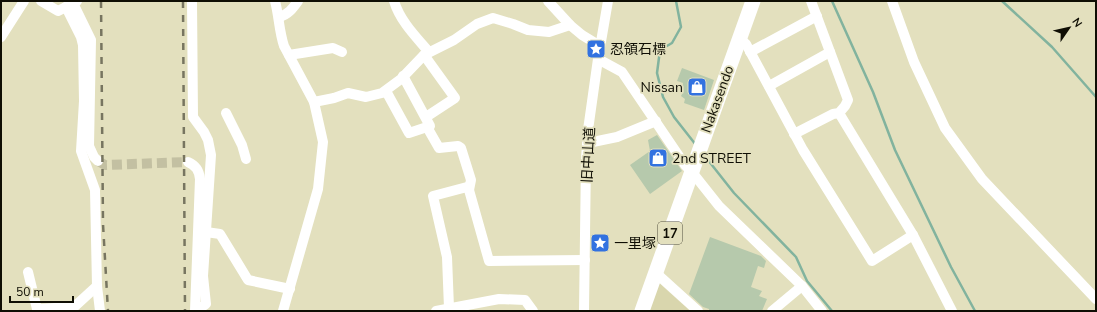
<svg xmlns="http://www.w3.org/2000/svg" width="1097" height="312" viewBox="0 0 1097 312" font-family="'Nunito Sans','Noto Sans JP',sans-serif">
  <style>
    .built { fill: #d9d6ad }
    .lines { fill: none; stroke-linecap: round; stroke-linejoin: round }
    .stream { stroke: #82b39e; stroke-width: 2.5 }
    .building { fill: #b6c9ac }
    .minor-tunnel { stroke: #c3c0a2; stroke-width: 10; stroke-dasharray: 10 5; stroke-linecap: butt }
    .minor { stroke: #fff; stroke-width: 10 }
    .highway { stroke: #fff; stroke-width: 15 }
    .rail { stroke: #777560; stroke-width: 2.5; stroke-dasharray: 7 7; stroke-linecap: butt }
    .labels { text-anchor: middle; stroke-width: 3.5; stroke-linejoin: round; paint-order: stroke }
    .shield { fill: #e3e0be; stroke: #4f4d3c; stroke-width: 1 }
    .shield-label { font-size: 13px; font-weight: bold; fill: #0f0e04 }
    .poi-label { font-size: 14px; fill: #0f0e04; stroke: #e3e0be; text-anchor: start }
    .street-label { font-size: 14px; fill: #0f0e04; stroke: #e3e0be }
  </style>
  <rect width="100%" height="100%" fill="#e3e0be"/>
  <polygon class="built" points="659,283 690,311 648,311"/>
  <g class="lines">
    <g class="stream">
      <polyline points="676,1 681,27 672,43 660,50 657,73 663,97 674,117 696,145"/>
      <polyline points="832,1 873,92 895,150 951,267 975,311"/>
      <polyline points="1002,1 1052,47 1096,97"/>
      <polyline points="704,155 734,193 796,257 807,281 832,311"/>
    </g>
  </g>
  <g class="building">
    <polygon points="682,68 714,80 704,110 684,103 685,99 681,96 683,92 681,90 683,83 677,81"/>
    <polygon points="657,135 682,171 650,194 630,165 650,151 648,140"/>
    <polygon points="710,237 761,256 766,261 764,268 758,266 751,287 762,291 759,296 767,299 762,311 709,311 709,309 703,307 689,294"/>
  </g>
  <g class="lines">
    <polyline class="minor-tunnel" points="98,161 105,165 188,162"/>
    <g class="minor">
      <polyline points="41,1 58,11 66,7"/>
      <polyline points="72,1 91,40 89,146 94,157 98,161"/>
      <polyline points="77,1 66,7 81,37 83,45 84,101 81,151 95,190 97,286 100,311"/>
      <polyline points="192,1 193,117 204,132 208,140 211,155 203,276 206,304 196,311"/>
      <path d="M275,1C279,16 279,31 284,46L314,102L323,142L318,189L283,311"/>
      <path d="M394,1C400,21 416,37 429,52"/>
      <polyline points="548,1 570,25 582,35 600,46"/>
      <polyline points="892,1 914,62 945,128 982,179 1096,299"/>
      <path d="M279,17C288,15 293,8 298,1"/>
      <polyline points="1,37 24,1"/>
      <polyline points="739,38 746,44 803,150 872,261 913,235"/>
      <polyline points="750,52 817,16"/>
      <polyline points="289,55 333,48 342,52"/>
      <polyline points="424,55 455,98 426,117"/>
      <polyline points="598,59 622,72 685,165 692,172 719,206 802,286 822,311"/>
      <polyline points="769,86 830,52"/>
      <polyline points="386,91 409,133 430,126 403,76"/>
      <polyline points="314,102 334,98 348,93 366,97 382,93 401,79 424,55 454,40 477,24 493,18 513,24 528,30 549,32 570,25"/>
      <polyline points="226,113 242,145 246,159"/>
      <polyline points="839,113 913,235 952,311"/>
      <polyline points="427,127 439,148 458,146 461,148 471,180 469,190"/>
      <polyline points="794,134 833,114 839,113 845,106 848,100 811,1"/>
      <polyline points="588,143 617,137 656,121"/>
      <path d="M188,162C196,166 199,170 200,179L195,311"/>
      <polyline points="206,232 220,234 248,280 290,289"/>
      <polyline points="28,272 37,309"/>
      <polyline points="656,273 698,311"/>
      <polyline points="449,308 447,257 433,196 467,187 469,190 489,261 585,260"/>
      <polyline points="37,311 37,309 74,307 97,286"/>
      <polyline points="436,311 499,299 525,300 533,311"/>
      <polyline points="584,311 586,159 588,130 598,59 608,1"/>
      <polyline points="772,311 802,286"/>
    </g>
    <polyline class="highway" points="642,311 753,1"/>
    <g class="rail">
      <polyline points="101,1 103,224 108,311"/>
      <polyline points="183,1 185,311"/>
    </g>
  </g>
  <defs>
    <g id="sight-square" transform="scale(1)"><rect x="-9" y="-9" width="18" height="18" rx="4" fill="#3272e0" stroke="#e3e0be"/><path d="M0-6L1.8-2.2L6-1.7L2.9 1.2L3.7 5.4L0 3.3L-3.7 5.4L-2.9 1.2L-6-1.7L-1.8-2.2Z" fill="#fff"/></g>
    <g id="shop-square" transform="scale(1)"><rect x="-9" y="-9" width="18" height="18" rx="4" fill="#3272e0" stroke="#e3e0be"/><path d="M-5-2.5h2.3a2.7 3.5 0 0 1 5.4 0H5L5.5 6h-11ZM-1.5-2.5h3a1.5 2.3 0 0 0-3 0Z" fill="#fff"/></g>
  </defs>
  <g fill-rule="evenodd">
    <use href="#sight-square" x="596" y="49"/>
    <use href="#shop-square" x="697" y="87"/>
    <use href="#shop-square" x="658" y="158"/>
    <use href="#sight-square" x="600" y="243"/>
  </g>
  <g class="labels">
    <rect class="shield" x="658" y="222" width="24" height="22" rx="3"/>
    <g class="shield-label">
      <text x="670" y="238">17</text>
    </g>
    <g class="poi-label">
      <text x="610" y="54">忍領石標</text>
      <text x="683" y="92" text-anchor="end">Nissan</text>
      <text x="672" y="163">2nd STREET</text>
      <text x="614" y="248">一里塚</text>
    </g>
    <g class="street-label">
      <text transform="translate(717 99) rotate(-70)" y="5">Nakasendo</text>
      <text transform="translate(588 155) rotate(-87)" y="5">旧中山道</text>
    </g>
  </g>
  <rect width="1097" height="312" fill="none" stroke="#0f0e04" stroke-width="4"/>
  <g transform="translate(1069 28) rotate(56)" stroke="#e3e0be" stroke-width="3" paint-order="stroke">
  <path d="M0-3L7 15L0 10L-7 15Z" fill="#0f0e04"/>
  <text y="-6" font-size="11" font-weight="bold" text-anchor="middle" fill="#0f0e04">N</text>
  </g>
  <path d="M10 296v6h63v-6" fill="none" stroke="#0f0e04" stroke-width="2"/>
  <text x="16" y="296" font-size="12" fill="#0f0e04" stroke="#e3e0be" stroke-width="3" paint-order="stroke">50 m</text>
</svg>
